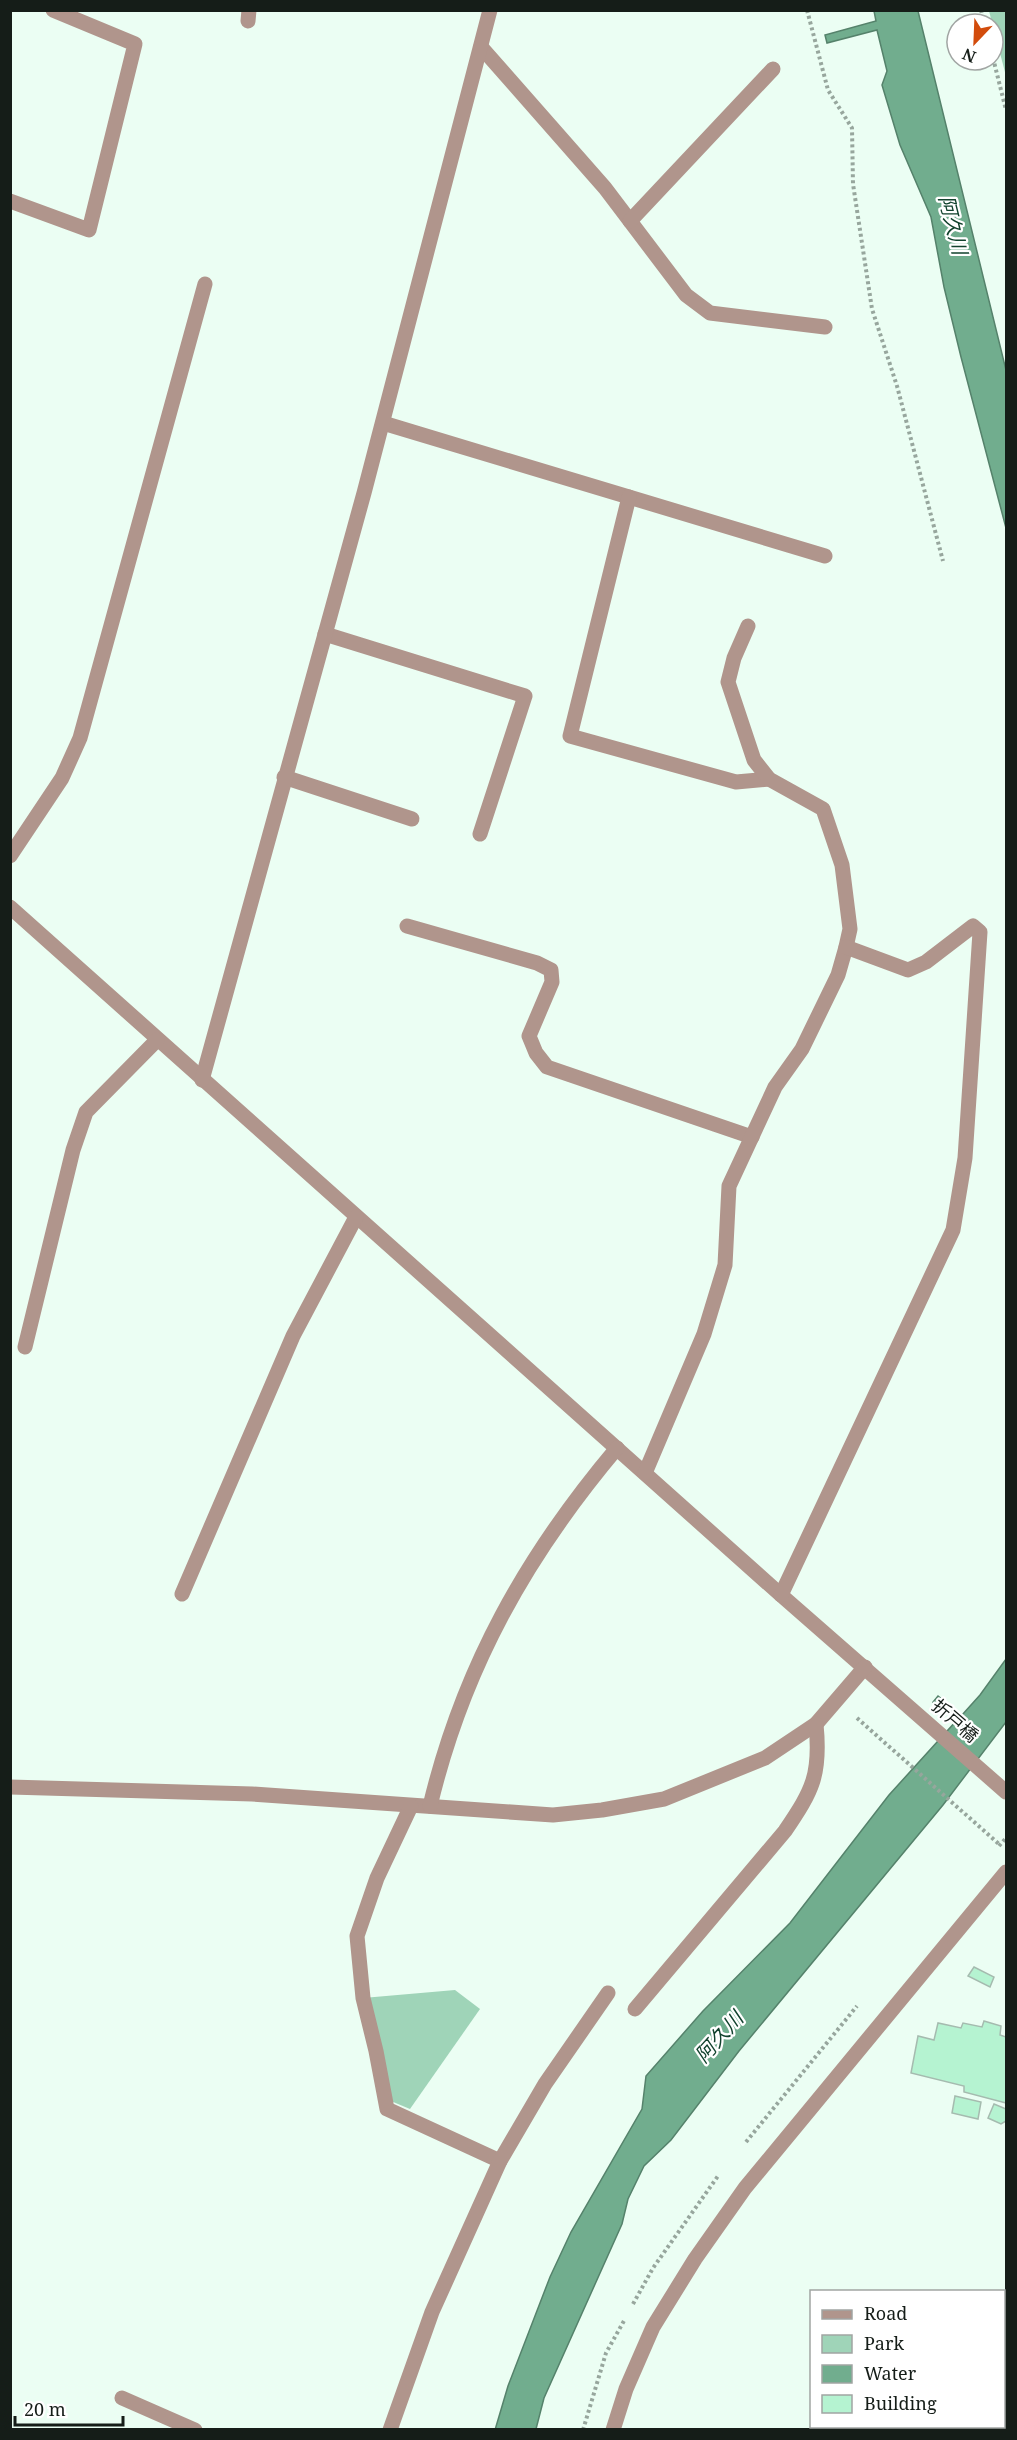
<svg xmlns="http://www.w3.org/2000/svg" width="1017" height="2440" viewBox="0 0 1017 2440" font-family="'Noto Serif','Noto Sans JP',serif">
  <style>
    .green { fill: #9fd4b8 }
    .water { fill: #71ad8e; stroke: #55826b; stroke-width: 1.5 }
    .building { fill: #b5f3d1; stroke: #a5bbaf; stroke-width: 1.5 }
    .lines { fill: none; stroke-linecap: round; stroke-linejoin: round }
    .path { stroke: #97a69d; stroke-width: 4; stroke-dasharray: 3 3; stroke-linecap: butt }
    .minor { stroke: #b0958c; stroke-width: 15 }
    .labels { text-anchor: middle; stroke-width: 4.5; stroke-linejoin: round; paint-order: stroke }
    .street-label { font-size: 18px; fill: #151d18; stroke: #fff }
    .water-label { font-size: 20px; font-style: italic; fill: #11422d; stroke: #fff }
  </style>
  <rect width="100%" height="100%" fill="#ebfef3"/>
  <g class="green">
    <polygon points="989,11 1006,11 1006,76"/>
    <polygon points="455,1990 480,2009 410,2109 386,2099 363,1998"/>
  </g>
  <g class="water">
    <polygon points="874,11 918,11 1006,370 1006,528 961,357 944,287 931,217 900,145 882,85 887,71 877,30 827,43 825,35 876,21"/>
    <polygon points="1006,1659 1006,1722 943,1805 739,2051 671,2140 644,2166 628,2199 622,2224 544,2398 536,2429 495,2430 508,2386 550,2277 571,2232 642,2109 646,2076 703,2011 790,1923 889,1795 957,1720 933,1702 938,1696 962,1715 980,1695"/>
  </g>
  <g class="building">
    <polygon points="974,1967 994,1977 990,1987 968,1976"/>
    <polygon points="984,2021 1001,2026 1000,2035 1006,2037 1006,2103 964,2092 964,2086 911,2073 918,2036 934,2040 938,2023 961,2028 963,2023 982,2027"/>
    <polygon points="955,2096 981,2102 978,2119 952,2113"/>
    <polygon points="994,2104 1006,2109 1006,2121 1001,2124 988,2118"/>
    <polygon points="1004,2420 1006,2421 1006,2430 943,2430 944,2426 1004,2426"/>
  </g>
  <g class="lines">
    <g class="path">
      <polyline points="807,10 828,90 852,128 853,184 872,309 897,386 943,561"/>
      <polyline points="981,10 984,24"/>
      <polyline points="993,58 1006,110"/>
      <polyline points="857,1718 1000,1845"/>
      <polyline points="999,1846 1006,1838"/>
      <polyline points="746,2142 857,2006"/>
      <polyline points="633,2304 653,2268 718,2176"/>
      <polyline points="583,2430 606,2353 625,2319"/>
    </g>
    <g class="minor">
      <polyline points="248,21 249,10"/>
      <polyline points="481,47 605,188 686,295 710,313 825,327"/>
      <polyline points="10,201 89,230 135,44 53,10"/>
      <polyline points="630,221 773,69"/>
      <polyline points="383,423 825,556"/>
      <polyline points="629,497 570,736 736,782 769,779"/>
      <polyline points="325,634 525,696 480,834"/>
      <polyline points="284,777 412,819"/>
      <polyline points="10,856 62,778 80,738 205,284"/>
      <polyline points="10,907 781,1595 1006,1792"/>
      <polyline points="407,926 537,963 551,970 552,982 529,1036 536,1053 547,1067 752,1137"/>
      <polyline points="202,1080 364,493 490,10"/>
      <polyline points="25,1347 73,1150 86,1112 157,1040"/>
      <polyline points="645,1473 704,1334 725,1265 729,1186 775,1087 802,1049 838,975 846,947 850,929 842,865 823,809 769,779 754,760 728,682 734,658 748,626"/>
      <polyline points="182,1594 293,1336 356,1217"/>
      <polyline points="781,1595 953,1230 965,1158 980,932 973,926 926,962 908,970 846,947"/>
      <polyline points="10,1787 252,1794 553,1815 602,1810 664,1799 765,1758 816,1724 865,1667"/>
      <polyline points="411,1806 377,1878 357,1936 363,1998 376,2051 387,2109 500,2161"/>
      <path d="M430,1806C463,1668 526,1556 617,1448"/>
      <path d="M635,2009L785,1831C813,1790 821,1774 816,1724"/>
      <polyline points="122,2398 195,2430"/>
      <polyline points="390,2430 432,2312 500,2161 545,2084 608,1993"/>
      <polyline points="613,2430 626,2389 653,2327 695,2259 745,2188 1006,1872"/>
    </g>
  </g>
  <g class="labels">
    <g class="street-label">
      <text transform="translate(955 1721) rotate(41)" y="6">折戸橋</text>
    </g>
    <g class="water-label">
      <text transform="translate(953 225) rotate(76)" y="7">阿久川</text>
      <text transform="translate(719 2037) rotate(-48)" y="7">阿久川</text>
    </g>
  </g>
  <rect width="1017" height="2440" fill="none" stroke="#151d18" stroke-width="24"/>
  <rect x="810" y="2290" width="195" height="138" fill="#ffffff" stroke="#a1a5a3" stroke-width="1.5"/>
  <rect x="822" y="2310" width="30" height="9" fill="#b0958c" stroke="#a1a5a3" stroke-width="1.5"/>
  <text x="864" y="2320" font-size="18" fill="#151d18">Road</text>
  <rect x="822" y="2335" width="30" height="18" fill="#9fd4b8" stroke="#a1a5a3" stroke-width="1.5"/>
  <text x="864" y="2350" font-size="18" fill="#151d18">Park</text>
  <rect x="822" y="2365" width="30" height="18" fill="#71ad8e" stroke="#a1a5a3" stroke-width="1.5"/>
  <text x="864" y="2380" font-size="18" fill="#151d18">Water</text>
  <rect x="822" y="2395" width="30" height="18" fill="#b5f3d1" stroke="#a1a5a3" stroke-width="1.5"/>
  <text x="864" y="2410" font-size="18" fill="#151d18">Building</text>
  <g transform="translate(975 42) rotate(203)"><circle r="28" fill="#ffffff" stroke="#a1a5a3" stroke-width="1.5"/>
  <path d="M0-4.5L10 22L0 15L-10 22Z" fill="#d24c0c"/>
  <text y="-9" font-size="16" font-weight="bold" text-anchor="middle" fill="#151d18">N</text>
  </g>
  <path d="M15 2416v9h108v-9" fill="none" stroke="#151d18" stroke-width="3"/>
  <text x="24" y="2416" font-size="18" fill="#151d18" stroke="#ffffff" stroke-width="4.5" paint-order="stroke">20 m</text>
</svg>
